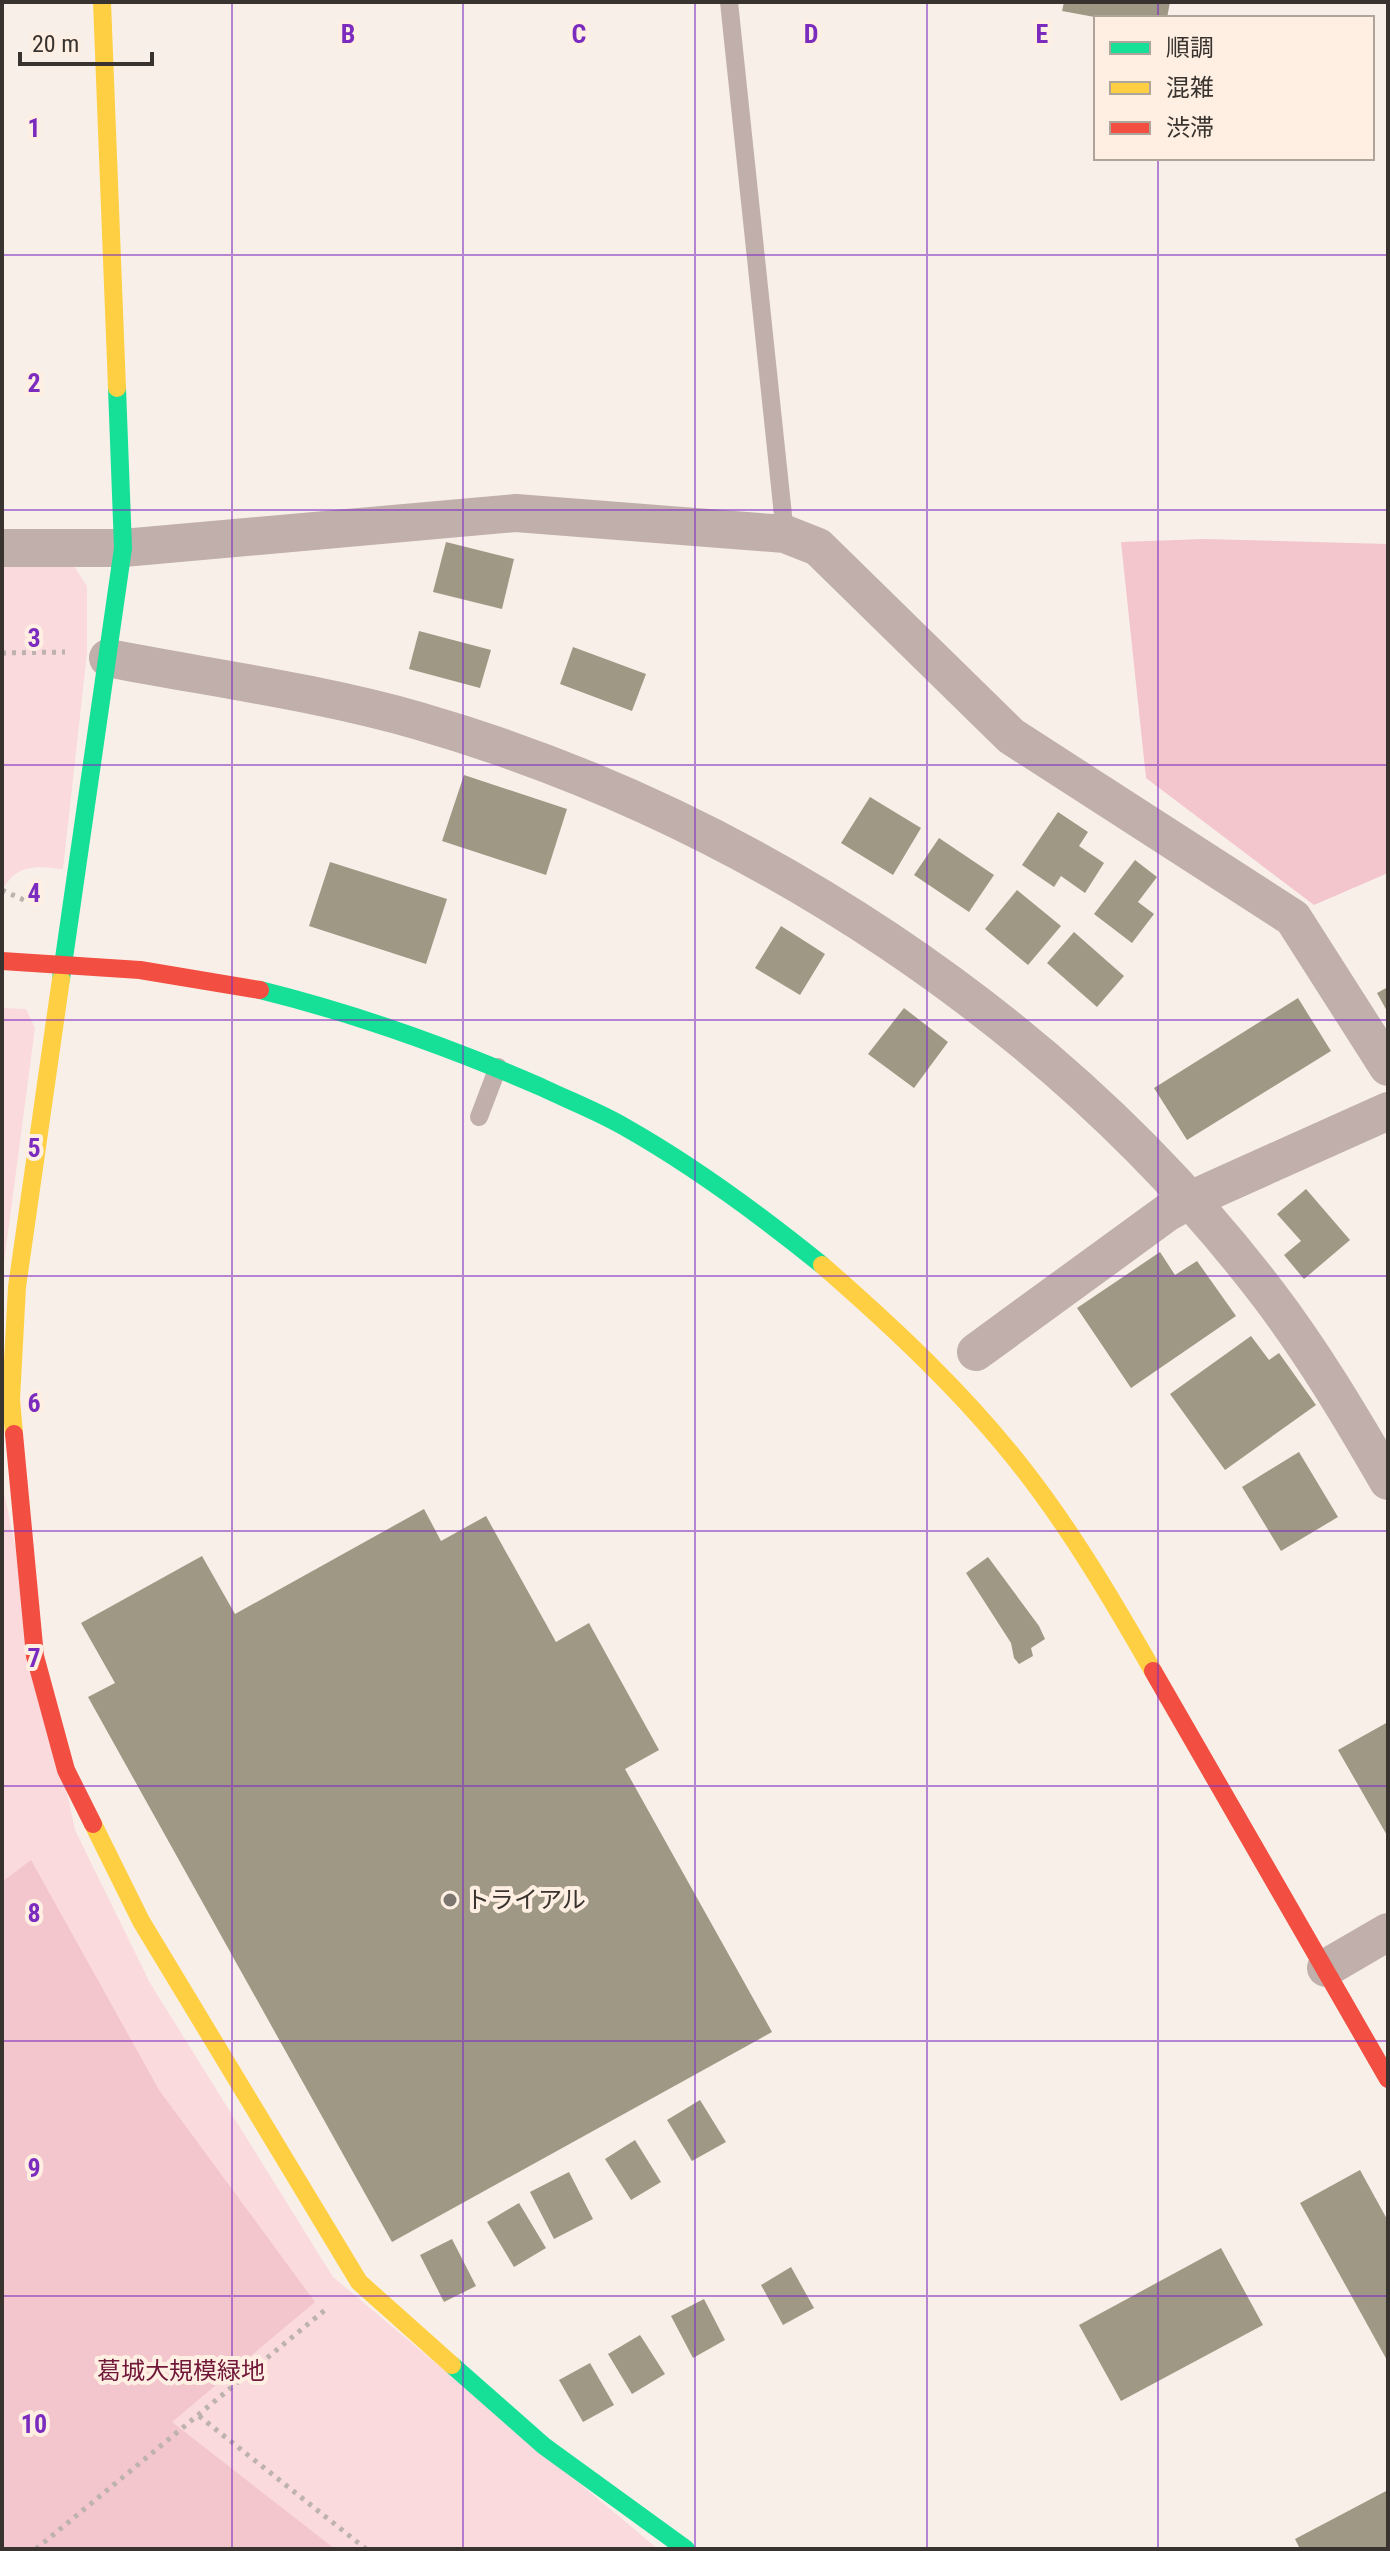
<svg xmlns="http://www.w3.org/2000/svg" width="1390" height="2551" viewBox="0 0 1390 2551" font-family="'Roboto Condensed','Noto Sans JP',sans-serif">
  <style>
    .green { fill: #fadadd }
    .forest { fill: #f3c5cc }
    .building { fill: #9f9885 }
    .lines { fill: none; stroke-linecap: round; stroke-linejoin: round }
    .path { stroke: #bdb2ad; stroke-width: 5; stroke-dasharray: 4 6; stroke-linecap: butt }
    .lane { stroke: #c0afab; stroke-width: 18 }
    .street { stroke: #c0afab; stroke-width: 38 }
    .fast { stroke: #16e098; stroke-width: 18 }
    .slow { stroke: #ffcf43; stroke-width: 18 }
    .jam { stroke: #f24e42; stroke-width: 18 }
    .grid { fill: none; stroke: #7b2cbf; stroke-width: 2; stroke-opacity: 0.55 }
    .poi-dot { fill: #7b756f; stroke: #feefe2; stroke-width: 3 }
    .labels { text-anchor: middle; stroke-width: 8; stroke-linejoin: round; paint-order: stroke }
    .poi-label { font-size: 24px; fill: #38332e; stroke: #feefe2; text-anchor: start }
    .park-label { font-size: 24px; fill: #701739; stroke: #feefe2 }
    .grid-label { font-size: 26px; text-anchor: middle; font-weight: bold; fill: #7b2cbf; stroke: #feefe2; stroke-width: 8; stroke-linejoin: round; paint-order: stroke }
  </style>
  <rect width="100%" height="100%" fill="#f8f0e8"/>
  <g class="green">
    <path d="M2,560H70L87,586V653L63,869C37,866 16,863 2,891Z"/>
    <polygon points="2,1008 26,1009 35,1028 2,1278"/>
    <polygon points="2,1483 75,1830 150,1983 333,2277 658,2549 2,2549"/>
  </g>
  <g class="forest">
    <polygon points="1204,539 1388,544 1388,873 1314,905 1146,778 1121,542"/>
    <polygon points="31,1860 159,2090 315,2302 172,2422 335,2549 2,2549 2,1882"/>
  </g>
  <g class="building">
    <polygon points="1064,2 1170,2 1167,18 1100,18 1062,11"/>
    <polygon points="446,542 514,559 502,609 433,592"/>
    <polygon points="419,631 491,650 480,688 409,669"/>
    <polygon points="573,647 646,674 632,711 560,684"/>
    <polygon points="464,775 567,809 546,875 442,841"/>
    <polygon points="870,797 921,828 893,875 841,843"/>
    <polygon points="1058,812 1088,832 1079,846 1104,863 1085,893 1061,876 1054,887 1022,865"/>
    <polygon points="939,838 994,875 969,912 914,875"/>
    <polygon points="1135,860 1157,877 1138,902 1154,914 1132,943 1094,914"/>
    <polygon points="330,862 447,899 426,964 309,926"/>
    <polygon points="1017,890 1061,926 1028,965 985,929"/>
    <polygon points="781,926 825,954 800,995 755,968"/>
    <polygon points="1074,932 1124,976 1097,1007 1047,963"/>
    <polygon points="1388,987 1388,1013 1377,993"/>
    <polygon points="1298,998 1331,1051 1187,1140 1154,1088"/>
    <polygon points="904,1008 948,1042 914,1088 868,1054"/>
    <polygon points="1306,1189 1350,1240 1304,1279 1284,1255 1301,1241 1277,1214"/>
    <polygon points="1160,1252 1175,1275 1197,1261 1236,1316 1131,1388 1077,1308"/>
    <polygon points="1251,1336 1269,1360 1279,1353 1316,1405 1225,1470 1170,1394"/>
    <polygon points="1299,1452 1338,1517 1281,1551 1242,1487"/>
    <polygon points="424,1509 441,1541 486,1516 556,1642 589,1623 659,1750 625,1769 772,2032 392,2242 88,1697 115,1683 81,1623 202,1556 235,1614"/>
    <polygon points="988,1557 1039,1626 1045,1639 1031,1648 1033,1656 1019,1664 1014,1658 1011,1643 966,1573"/>
    <polygon points="1388,1722 1388,1837 1338,1750"/>
    <polygon points="700,2100 726,2142 692,2161 667,2120"/>
    <polygon points="635,2140 661,2182 631,2200 605,2159"/>
    <polygon points="1360,2170 1388,2221 1388,2362 1300,2203"/>
    <polygon points="569,2172 593,2219 554,2239 530,2192"/>
    <polygon points="519,2203 546,2248 514,2267 487,2222"/>
    <polygon points="452,2239 476,2286 444,2302 420,2255"/>
    <polygon points="1221,2248 1263,2325 1121,2401 1079,2325"/>
    <polygon points="791,2267 814,2308 783,2325 761,2285"/>
    <polygon points="704,2299 725,2340 693,2358 671,2316"/>
    <polygon points="640,2335 665,2374 632,2394 608,2354"/>
    <polygon points="590,2363 614,2405 583,2422 559,2380"/>
    <polygon points="1388,2490 1388,2549 1300,2549 1295,2539"/>
  </g>
  <g class="lines">
    <g class="path">
      <polyline points="2,653 65,652"/>
      <polyline points="2,890 26,901"/>
      <polyline points="199,2416 366,2549"/>
      <polyline points="36,2549 325,2310"/>
    </g>
    <g class="lane">
      <polyline points="729,2 785,534"/>
      <polyline points="479,1117 498,1067"/>
    </g>
    <g class="street">
      <polyline points="2,548 123,548 516,513 785,534 818,547 1011,736 1293,918 1388,1067"/>
      <path d="M108,658C211,678 318,692 419,721C747,816 1060,1021 1268,1294C1313,1353 1351,1417 1388,1481"/>
      <polyline points="976,1352 1168,1212 1190,1200 1388,1111"/>
      <polyline points="1326,1968 1388,1932"/>
    </g>
    <g class="fast">
      <polyline points="61,979 123,548 117,388"/>
      <path d="M260,990C357,1014 449,1047 541,1087C568,1100 597,1111 623,1126C694,1166 759,1214 822,1265"/>
      <polyline points="452,2365 544,2446 686,2549"/>
    </g>
    <g class="slow">
      <polyline points="102,2 117,388"/>
      <path d="M822,1265C894,1328 965,1394 1024,1470C1073,1533 1113,1601 1153,1671"/>
      <polyline points="14,1434 11,1399 17,1287 61,979"/>
      <polyline points="93,1824 141,1921 359,2282 452,2365"/>
    </g>
    <g class="jam">
      <polyline points="2,961 140,970 260,990"/>
      <polyline points="14,1434 35,1656 66,1770 93,1824"/>
      <polyline points="1153,1671 1388,2079"/>
    </g>
  </g>
  <path class="grid" d="M232,2V2549M463,2V2549M695,2V2549M927,2V2549M1158,2V18M1158,158V2549M2,255H1388M2,510H1388M2,765H1388M2,1020H1388M2,1276H1388M2,1531H1388M2,1786H1388M2,2041H1388M2,2296H1388"/>
  <circle class="poi-dot" cx="450" cy="1900" r="8"/>
  <g class="labels">
    <g class="poi-label">
      <text x="466" y="1908">トライアル</text>
    </g>
    <g class="park-label">
      <text x="181" y="2379">葛城大規模緑地</text>
    </g>
  </g>
  <g class="grid-label">
    <text x="348" y="43">B</text>
    <text x="579" y="43">C</text>
    <text x="811" y="43">D</text>
    <text x="1042" y="43">E</text>
    <text x="34" y="137">1</text>
    <text x="34" y="392">2</text>
    <text x="34" y="647">3</text>
    <text x="34" y="902">4</text>
    <text x="34" y="1157">5</text>
    <text x="34" y="1412">6</text>
    <text x="34" y="1667">7</text>
    <text x="34" y="1922">8</text>
    <text x="34" y="2177">9</text>
    <text x="34" y="2433">10</text>
  </g>
  <rect width="1390" height="2551" fill="none" stroke="#38332e" stroke-width="8"/>
  <rect x="1094" y="16" width="280" height="144" fill="#feefe2" stroke="#afa49a" stroke-width="2"/>
  <rect x="1110" y="42" width="40" height="12" fill="#16e098" stroke="#afa49a" stroke-width="2"/>
  <text x="1166" y="56" font-size="24" fill="#38332e">順調</text>
  <rect x="1110" y="82" width="40" height="12" fill="#ffcf43" stroke="#afa49a" stroke-width="2"/>
  <text x="1166" y="96" font-size="24" fill="#38332e">混雑</text>
  <rect x="1110" y="122" width="40" height="12" fill="#f24e42" stroke="#afa49a" stroke-width="2"/>
  <text x="1166" y="136" font-size="24" fill="#38332e">渋滞</text>
  <path d="M20 52v12h132v-12" fill="none" stroke="#38332e" stroke-width="4"/>
  <text x="32" y="52" font-size="24" fill="#38332e" stroke="#feefe2" stroke-width="6" paint-order="stroke">20 m</text>
</svg>
